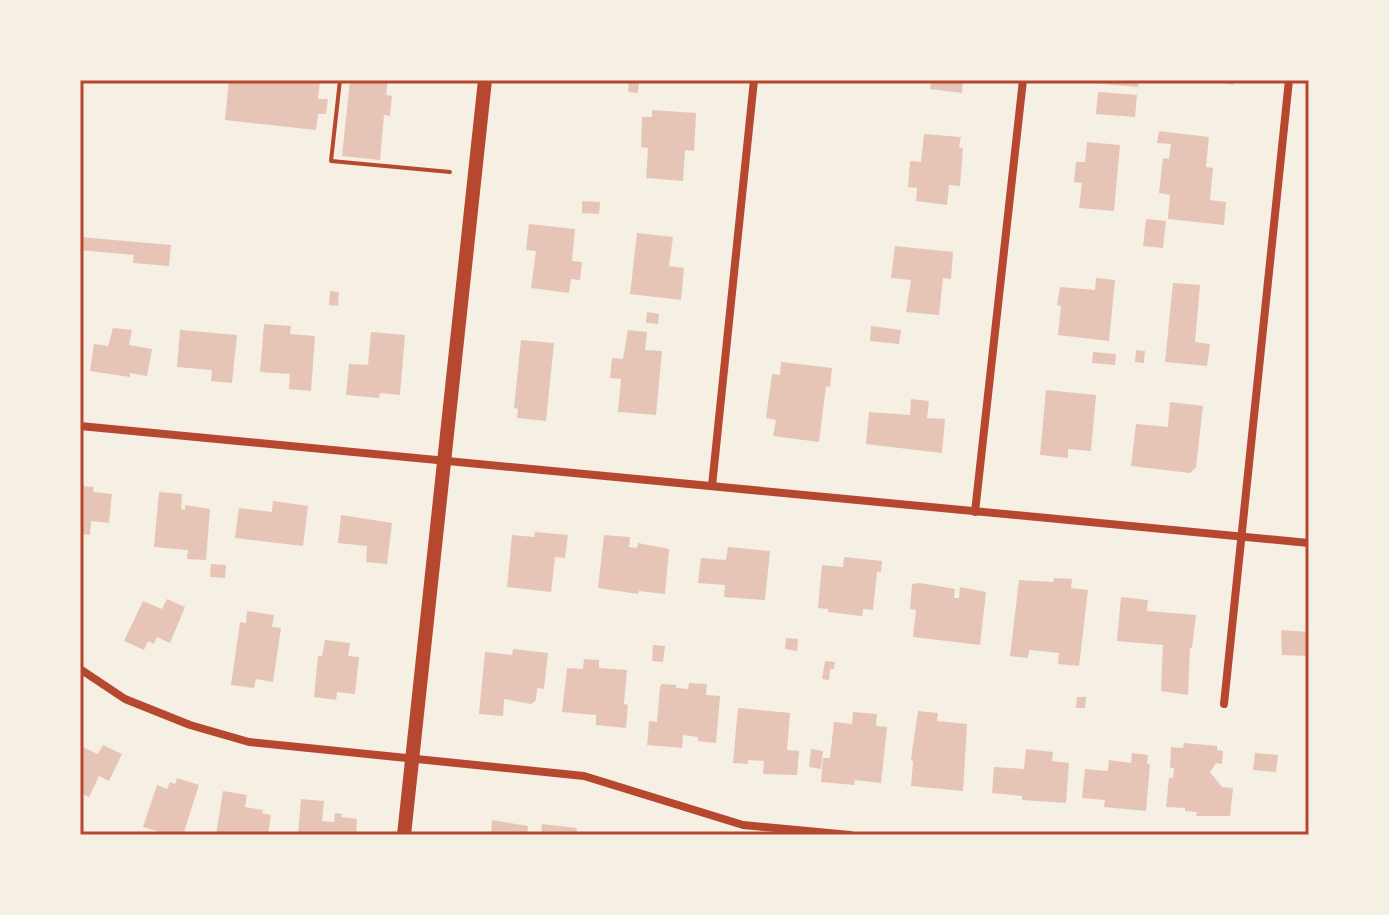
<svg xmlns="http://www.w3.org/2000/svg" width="1389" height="915" viewBox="0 0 1389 915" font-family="'Titillium Web',sans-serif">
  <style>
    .building { fill: #e6c5b7 }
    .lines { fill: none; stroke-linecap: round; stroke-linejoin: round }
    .path { stroke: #b5482f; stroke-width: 4 }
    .minor { stroke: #b5482f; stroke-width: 8 }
    .tertiary { stroke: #b5482f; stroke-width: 14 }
    .neatline { fill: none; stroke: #b5482f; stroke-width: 3 }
  </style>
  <rect width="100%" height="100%" fill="#f6efe4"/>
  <g class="building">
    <polygon points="229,80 320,81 318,99 328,99 326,114 318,114 316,130 225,120"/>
    <polygon points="350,80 388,80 386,95 392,96 390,116 384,115 380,160 342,156"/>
    <polygon points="931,80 963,80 962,93 930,89"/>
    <polygon points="1092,80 1139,80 1138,87 1092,83"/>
    <polygon points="1203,80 1233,80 1233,85"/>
    <polygon points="629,81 639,82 638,93 628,92"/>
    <polygon points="1098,92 1137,95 1135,117 1096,114"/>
    <polygon points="652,110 696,113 694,151 685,150 683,181 646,178 648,148 641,147 642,117 652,117"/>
    <polygon points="1159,131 1209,137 1206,167 1213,168 1210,200 1226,202 1224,225 1168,219 1170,195 1159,193 1163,158 1169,159 1171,144 1157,143"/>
    <polygon points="924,134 961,137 959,148 963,148 960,186 949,185 947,205 916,201 917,188 908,187 910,161 921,162"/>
    <polygon points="1087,142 1120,145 1114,211 1079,208 1082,183 1074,182 1076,162 1085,162"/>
    <polygon points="582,201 600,202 599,214 582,213"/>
    <polygon points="1146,219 1166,221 1163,248 1143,246"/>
    <polygon points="529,224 575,229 572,261 582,262 580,280 571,279 569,293 531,288 536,251 526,250"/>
    <polygon points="637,233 673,237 669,266 684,268 681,300 630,294"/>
    <polygon points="80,237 171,245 169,266 133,263 134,255 80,250"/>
    <polygon points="895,246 953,252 951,279 943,278 939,315 906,312 911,280 891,278"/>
    <polygon points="1096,278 1115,280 1109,341 1058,335 1061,306 1057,305 1060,287 1095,290"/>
    <polygon points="1173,283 1200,285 1195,342 1210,344 1207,366 1165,362"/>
    <polygon points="330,291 339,292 338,306 329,305"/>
    <polygon points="647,312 659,314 658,324 646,323"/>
    <polygon points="264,324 291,326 290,334 315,336 311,391 289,389 290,374 260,372"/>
    <polygon points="871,326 901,330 899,344 870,341"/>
    <polygon points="113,328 132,330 129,345 152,349 147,376 130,373 130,377 90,371 94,344 108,346"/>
    <polygon points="180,330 237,335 232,383 211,381 212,370 177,367"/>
    <polygon points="628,330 647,332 645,350 662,351 656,415 618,412 621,379 610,378 612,358 623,359"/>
    <polygon points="371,332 405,335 400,395 380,393 379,398 346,395 349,364 368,365"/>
    <polygon points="521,340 554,343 546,421 517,418 518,409 514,408"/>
    <polygon points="1136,350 1145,351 1144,363 1135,362"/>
    <polygon points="1093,352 1116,354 1115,365 1092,363"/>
    <polygon points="781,362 832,368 830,387 826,386 819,442 773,436 776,420 766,418 772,374 780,375"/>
    <polygon points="1046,390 1096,395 1091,451 1068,449 1068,458 1040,455"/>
    <polygon points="911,399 929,401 927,418 945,419 942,453 866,444 869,412 910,415"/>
    <polygon points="1170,402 1203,406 1196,467 1190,473 1131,466 1136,424 1168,427"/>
    <polygon points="80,486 94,487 93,492 112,494 109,523 91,521 90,535 80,534"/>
    <polygon points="159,492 182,494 181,509 185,510 185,505 210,509 206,560 187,559 188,550 154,547"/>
    <polygon points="273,501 308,506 303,546 235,538 239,508 272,512"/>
    <polygon points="341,515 392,523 387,564 366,562 367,546 338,543"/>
    <polygon points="535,532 568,535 565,558 555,557 551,592 507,587 512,535 534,537"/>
    <polygon points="604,535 630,537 629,547 637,548 638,543 669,549 665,594 639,591 638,594 598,588"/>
    <polygon points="728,547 770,551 765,600 724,597 725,585 698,583 701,558 726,560"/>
    <polygon points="844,557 882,561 881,572 877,572 873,610 863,609 862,616 828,612 828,609 818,608 822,565 843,567"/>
    <polygon points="211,564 226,565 225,578 210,577"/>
    <polygon points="1054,578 1072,579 1071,588 1088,590 1079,666 1058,664 1059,653 1029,650 1028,658 1010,656 1019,580 1053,582"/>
    <polygon points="920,583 955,589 954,598 959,598 960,587 986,592 980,645 913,637 916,610 910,609 912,584"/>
    <polygon points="1121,597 1148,600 1147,611 1196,615 1192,648 1190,648 1188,695 1161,691 1163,645 1117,641"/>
    <polygon points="167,599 185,607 170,643 157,637 154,644 148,641 144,650 124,641 143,601 162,609"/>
    <polygon points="247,611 274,615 272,627 281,628 273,682 256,679 254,688 231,685 240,622 246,623"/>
    <polygon points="1281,630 1309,632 1308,656 1282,655"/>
    <polygon points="786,638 798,639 797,651 785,649"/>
    <polygon points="325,640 350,643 348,656 359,657 355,694 337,692 336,700 314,697 318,656 322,656"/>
    <polygon points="653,645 665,646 663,662 652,661"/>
    <polygon points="513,649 548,653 544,689 537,688 536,700 531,704 504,699 503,716 479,714 485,652 512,655"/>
    <polygon points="584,659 599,660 599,668 627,670 624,704 628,705 626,728 596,725 596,715 562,712 567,668 583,669"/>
    <polygon points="825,661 835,662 834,669 830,669 829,680 822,679"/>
    <polygon points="689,683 707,684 706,695 720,696 716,743 698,741 698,737 683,735 682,748 647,745 649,721 657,722 660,687 662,684 676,685 676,688 688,689"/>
    <polygon points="1077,697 1086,697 1085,708 1076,708"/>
    <polygon points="738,708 790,713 787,750 799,751 797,775 763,774 764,761 748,760 748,764 733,763"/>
    <polygon points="918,711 938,713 937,721 967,724 963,791 911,786 913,762 911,759"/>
    <polygon points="853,712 877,714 876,726 887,727 881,783 855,780 854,785 821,782 823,758 830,758 834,722 852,724"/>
    <polygon points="1184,743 1217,746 1217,750 1223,751 1222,764 1216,763 1210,772 1222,787 1233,788 1230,816 1196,816 1197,812 1185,811 1185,808 1166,807 1169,778 1173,778 1174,768 1170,768 1171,747 1183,748"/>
    <polygon points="103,745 122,754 109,781 99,776 89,797 80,793 80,746 98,754"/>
    <polygon points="811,749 823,751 821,769 809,767"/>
    <polygon points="1026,749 1053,752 1052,761 1069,763 1066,803 1022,800 1022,796 992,793 994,767 1024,769"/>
    <polygon points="1132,753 1148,755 1147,764 1150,764 1146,811 1104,807 1105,800 1082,798 1085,769 1108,771 1109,760 1131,763"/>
    <polygon points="1255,753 1278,755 1276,772 1253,770"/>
    <polygon points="177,778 199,785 183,835 169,835 143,827 157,785 167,789 170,782 175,784"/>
    <polygon points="223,791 247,795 245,807 263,810 262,813 271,815 268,835 216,835"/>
    <polygon points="301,799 324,801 322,821 334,822 335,813 342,814 341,817 357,819 356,835 298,835"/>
    <polygon points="492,820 528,826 527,835 491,835"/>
    <polygon points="542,824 577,828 576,835 541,835"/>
  </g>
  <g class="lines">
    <polyline class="path" points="340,80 331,161 450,172"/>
    <g class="minor">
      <polyline points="80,426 1309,543"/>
      <polyline points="712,486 754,80"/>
      <polyline points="975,512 1023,80"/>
      <polyline points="80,669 125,699 190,725 249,742 584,776 743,825 850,835"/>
      <polyline points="1224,704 1289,80"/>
    </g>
    <polyline class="tertiary" points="404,835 485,80"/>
  </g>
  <rect width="1389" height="915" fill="none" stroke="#f6efe4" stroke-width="164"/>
  <rect x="82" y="82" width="1225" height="751" class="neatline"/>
</svg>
